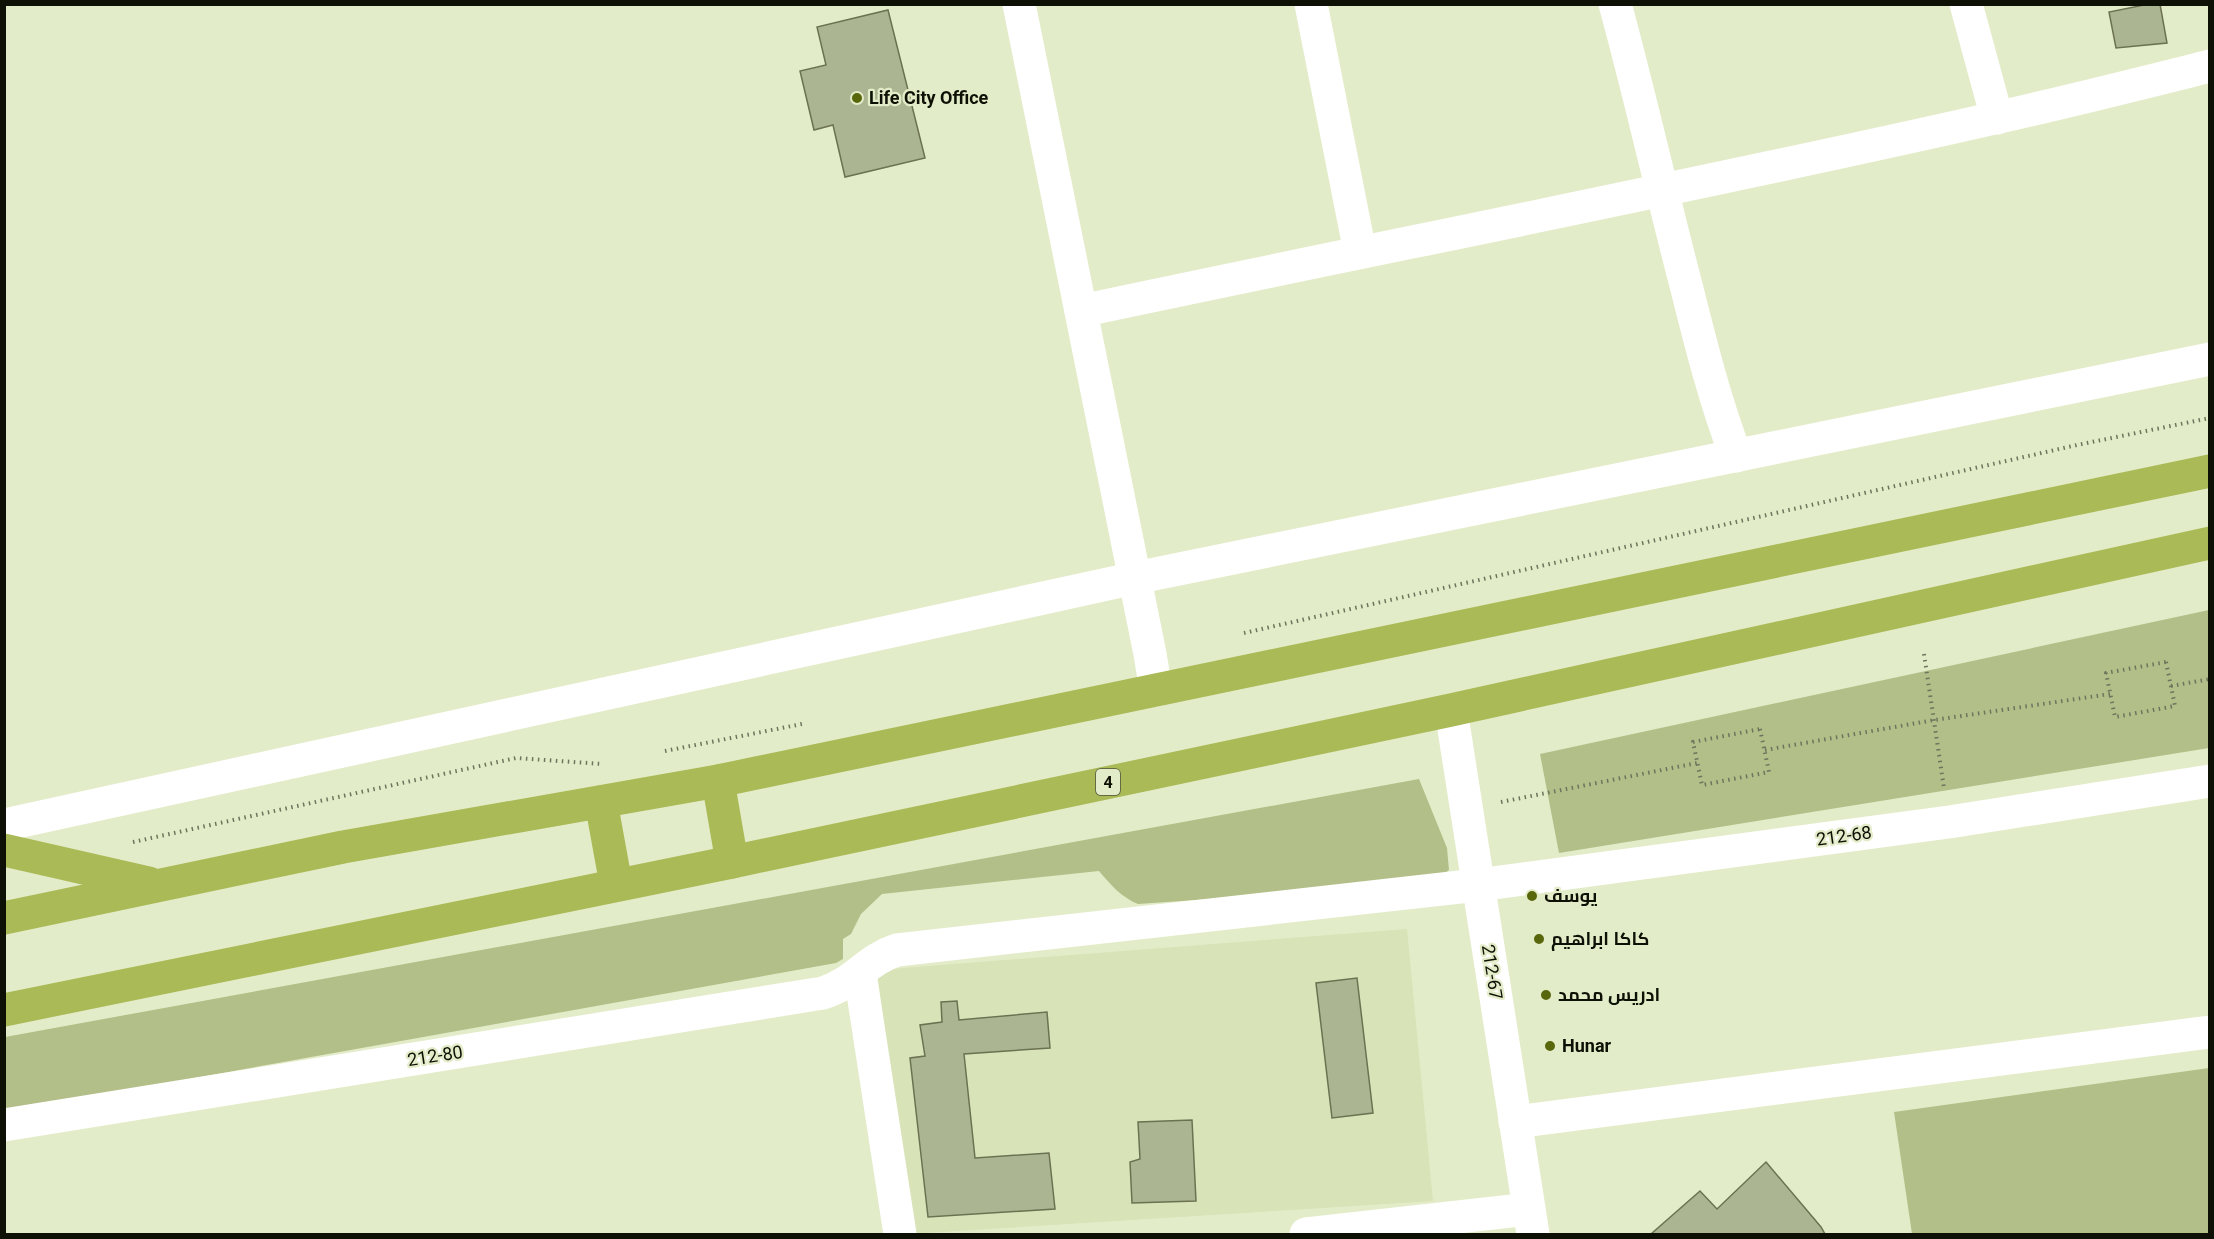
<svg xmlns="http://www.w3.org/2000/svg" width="2214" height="1239" viewBox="0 0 2214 1239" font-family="Roboto,Cairo,sans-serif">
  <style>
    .built { fill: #d8e3b7 }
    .green { fill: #b3bf88 }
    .building { fill: #acb592; stroke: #6b7252; stroke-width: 1.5 }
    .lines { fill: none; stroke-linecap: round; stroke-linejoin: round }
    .path { stroke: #6e745d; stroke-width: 4; stroke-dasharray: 1.5 4.5; stroke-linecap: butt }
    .minor { stroke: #fff; stroke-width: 33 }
    .tertiary { stroke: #fff; stroke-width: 33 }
    .trunk { stroke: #aaba56; stroke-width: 33 }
    .poi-dot { fill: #58660c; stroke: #e3ecc8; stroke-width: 2 }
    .labels { text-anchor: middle; stroke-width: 4.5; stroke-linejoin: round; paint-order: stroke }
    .shield { fill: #e3ecc8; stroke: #4d523f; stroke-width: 1.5 }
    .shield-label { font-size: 16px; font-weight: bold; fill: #0d1004 }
    .poi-label { font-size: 18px; font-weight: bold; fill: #0d1004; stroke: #e3ecc8; text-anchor: start }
    .street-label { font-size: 18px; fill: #0d1004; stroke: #e3ecc8 }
  </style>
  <rect width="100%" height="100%" fill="#e3ecc8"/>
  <polygon class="built" points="1407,929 1433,1201 910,1234 877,970"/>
  <g class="green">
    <polygon points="2209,610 2209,748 1559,853 1540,754"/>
    <path d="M1419,779L1447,848L1449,870L1439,878L1399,886L1138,904C1121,897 1111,885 1099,871L882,894L861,914L851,934L843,939V959L836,963L5,1112V1037Z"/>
    <polygon points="2209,1068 2209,1234 1912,1234 1894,1112"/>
  </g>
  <g class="building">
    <polygon points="2149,4 2160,4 2167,43 2116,48 2109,12"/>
    <polygon points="888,10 925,158 845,177 833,125 814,130 800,71 826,65 817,27"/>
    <polygon points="1357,978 1373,1113 1332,1118 1316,983"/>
    <polygon points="957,1001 959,1020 1047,1012 1050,1048 964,1054 975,1158 1049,1153 1055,1209 928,1217 910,1058 925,1056 920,1025 942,1022 941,1002"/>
    <polygon points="1192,1120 1196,1201 1132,1203 1130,1162 1140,1159 1138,1122"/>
    <polygon points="1766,1162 1821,1227 1825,1234 1651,1234 1700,1191 1717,1209"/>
  </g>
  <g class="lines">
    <g class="path">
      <polyline points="1244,633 2077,445 2210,418"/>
      <polyline points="1924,654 1944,788"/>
      <polygon points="2166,662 2175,706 2115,717 2106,673"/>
      <polyline points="2171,686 2210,679"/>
      <polygon points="1760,729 1769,772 1702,785 1693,742"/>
      <polyline points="1765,750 1934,720 2110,694"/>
      <polyline points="665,751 802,724"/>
      <polyline points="1501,802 1697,763"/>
      <polyline points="133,842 516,758 602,764"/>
    </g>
    <g class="minor">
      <polyline points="1019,4 1150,654 1156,690"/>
      <polyline points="1311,4 1360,252"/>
      <path d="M1615,4C1641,99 1662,194 1687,289C1701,345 1715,401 1736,456"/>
      <polyline points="1966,4 1997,118"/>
      <path d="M1081,311C1386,246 1692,187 1995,118C2067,102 2138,84 2210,66"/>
      <polyline points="1451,710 1533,1234"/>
      <polyline points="860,974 900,1234"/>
      <polyline points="1515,1122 2210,1032"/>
      <path d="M4,1125L823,993C855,983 866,960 897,950L1478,885L1949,822L2210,781"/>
      <polyline points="1306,1234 1529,1209"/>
    </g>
    <polyline class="tertiary" points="4,825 1135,578 2210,359"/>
    <g class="trunk">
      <polyline points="718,781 732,862"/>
      <polyline points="601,802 616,884"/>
      <polyline points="4,850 149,883"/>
      <polyline points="4,918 343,847 718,781 2210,471"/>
      <polyline points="4,1010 732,862 1451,710 2210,543"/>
    </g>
  </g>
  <g class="poi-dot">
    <circle cx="857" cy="98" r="6"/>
    <circle cx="1532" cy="896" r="6"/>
    <circle cx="1539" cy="939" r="6"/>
    <circle cx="1546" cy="995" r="6"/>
    <circle cx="1550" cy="1046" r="6"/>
  </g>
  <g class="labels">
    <rect class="shield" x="1096" y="769" width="24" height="26" rx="4.5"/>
    <g class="shield-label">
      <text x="1108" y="788">4</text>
    </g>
    <g class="poi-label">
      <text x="869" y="104">Life City Office</text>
      <text x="1544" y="902">يوسف</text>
      <text x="1551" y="945">کاکا ابراهيم</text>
      <text x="1558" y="1001">ادريس محمد</text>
      <text x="1562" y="1052">Hunar</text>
    </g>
    <g class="street-label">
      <text transform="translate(1844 836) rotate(-8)" y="6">212-68</text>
      <text transform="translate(1492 972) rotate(81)" y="6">212-67</text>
      <text transform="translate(435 1056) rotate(-9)" y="6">212-80</text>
    </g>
  </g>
  <rect width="2214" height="1239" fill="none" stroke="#0d1004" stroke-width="12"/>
</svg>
